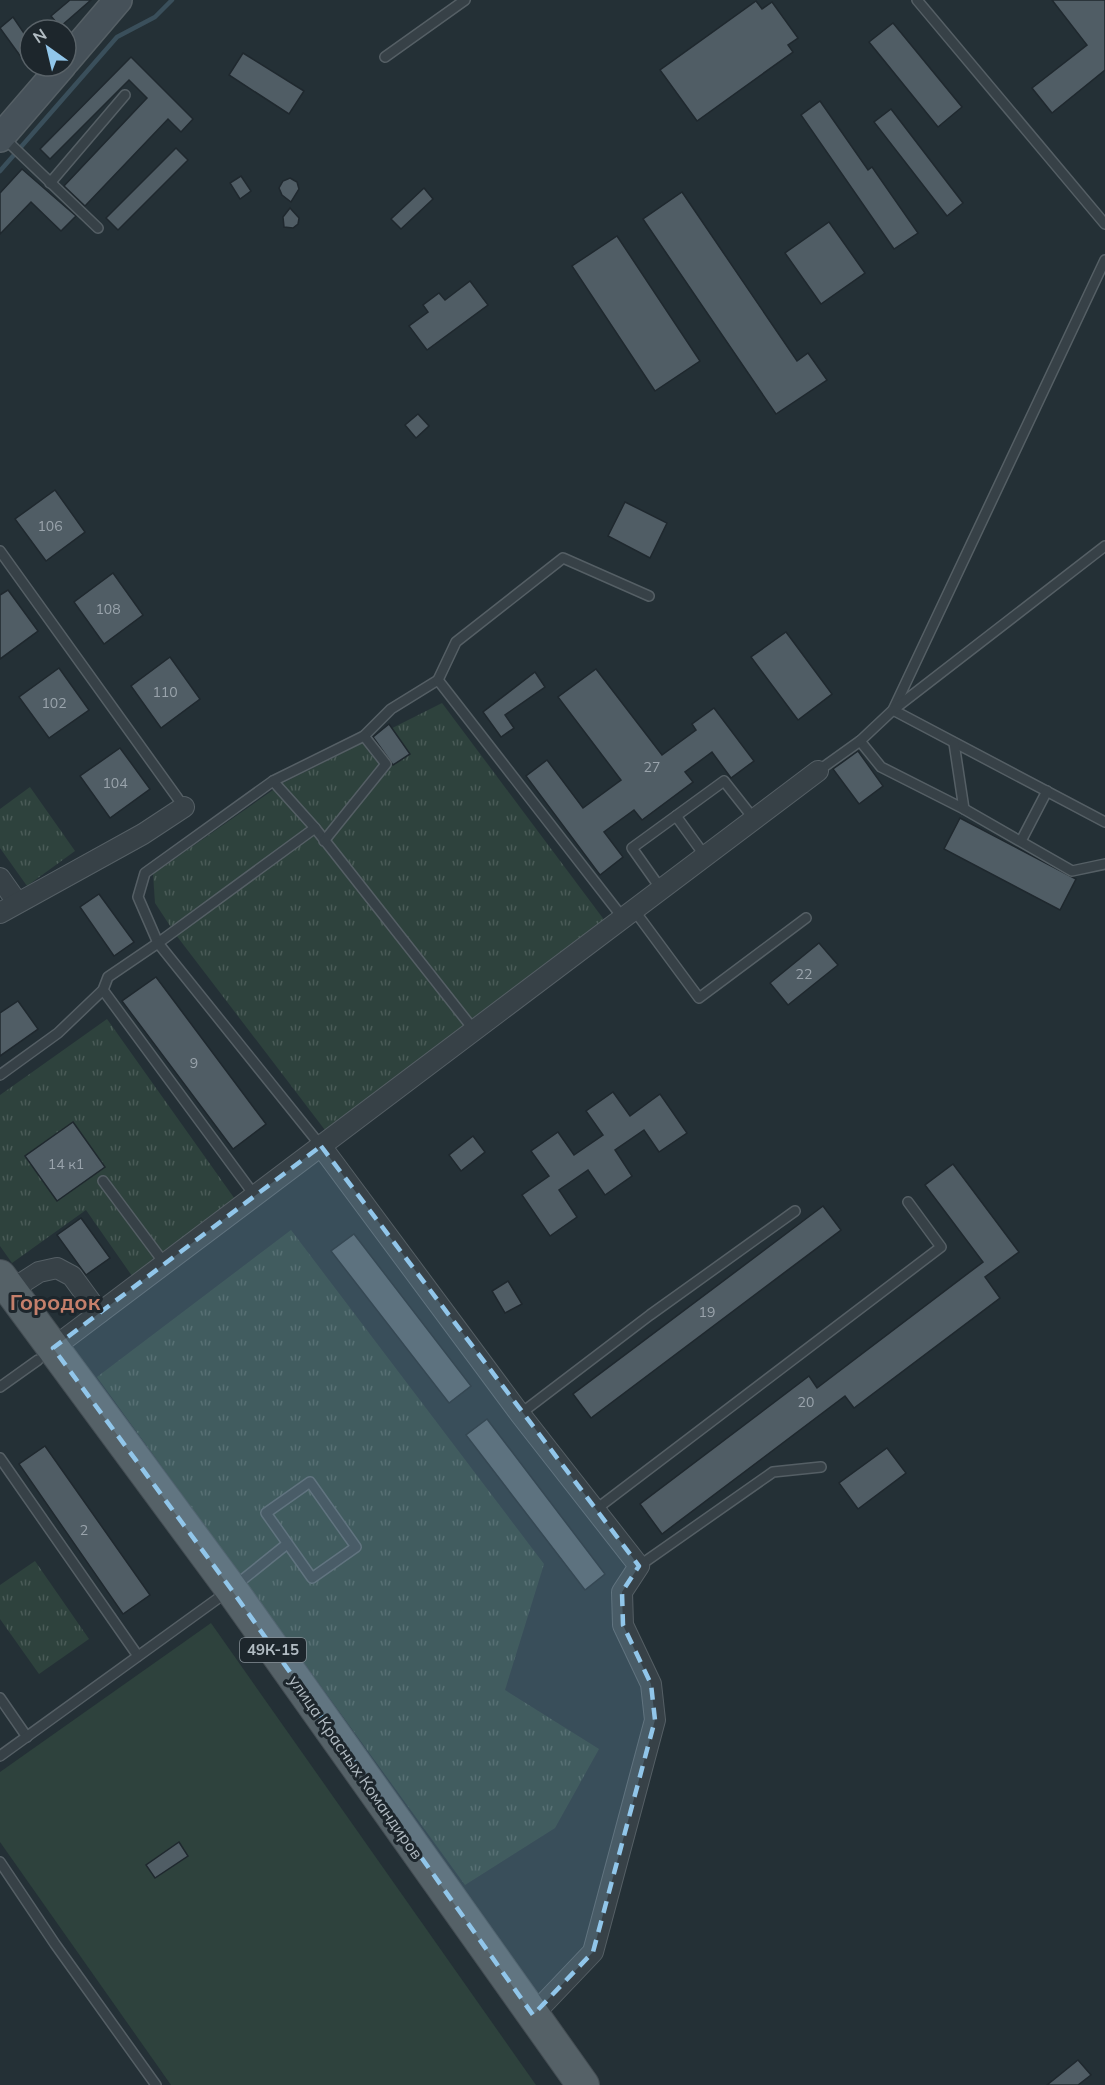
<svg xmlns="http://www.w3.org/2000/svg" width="1105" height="2085" viewBox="0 0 1105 2085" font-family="Mulish,sans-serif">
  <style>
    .green { fill: #2e423d }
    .park { fill: url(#park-tufts) }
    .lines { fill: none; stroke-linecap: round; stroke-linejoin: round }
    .stream { stroke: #3a4f5b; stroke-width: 4.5 }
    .building { fill: #505d65; stroke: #1f282e; stroke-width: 1.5 }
    .service-casing { stroke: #555f65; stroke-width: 12 }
    .minor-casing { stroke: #555f65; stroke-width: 22 }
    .secondary-casing { stroke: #555f65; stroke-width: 30 }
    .primary-casing { stroke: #444d53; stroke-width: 34 }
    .service { stroke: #374147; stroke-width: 9 }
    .minor { stroke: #374147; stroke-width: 20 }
    .secondary { stroke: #465159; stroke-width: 27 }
    .primary { stroke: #556167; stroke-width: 32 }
    .marked { fill: #91c6ea; fill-opacity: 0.2; stroke: #91c6ea; stroke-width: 4.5; stroke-dasharray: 12 8; stroke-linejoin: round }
    .labels { text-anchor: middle; stroke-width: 6; stroke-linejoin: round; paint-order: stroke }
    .number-label { font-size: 14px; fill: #9aa4ac }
    .shield { fill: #1d262c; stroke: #858f96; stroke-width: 1.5 }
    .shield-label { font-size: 15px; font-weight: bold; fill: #b2bcc3 }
    .street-label { font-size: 16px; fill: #b2bcc3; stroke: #1d262c }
    .district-label { font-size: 22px; font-weight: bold; fill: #c57f6b; stroke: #1d262c }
  </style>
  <defs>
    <pattern id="park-tufts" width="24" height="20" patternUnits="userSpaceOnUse" patternTransform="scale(1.5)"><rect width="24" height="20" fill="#2e423d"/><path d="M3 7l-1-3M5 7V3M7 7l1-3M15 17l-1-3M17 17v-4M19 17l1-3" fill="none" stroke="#4a5b57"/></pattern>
  </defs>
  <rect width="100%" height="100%" fill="#243036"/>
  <polygon class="green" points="211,1623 536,2085 171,2085 0,1842 0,1772"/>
  <g class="park">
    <polygon points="442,703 605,921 328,1134 176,935 155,903 153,874 283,783"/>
    <polygon points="30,787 75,851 27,886 0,848 0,809"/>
    <polygon points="107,1019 237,1202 132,1276 86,1210 12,1263 0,1246 0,1095"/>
    <polygon points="291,1230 544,1564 505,1690 599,1749 555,1828 465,1885 97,1377"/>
    <polygon points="35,1561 89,1639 39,1674 0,1619 0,1585"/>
  </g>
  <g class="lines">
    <polyline class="stream" points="0,171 117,37 155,17 172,0"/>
  </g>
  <g class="building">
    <polygon points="70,0 91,0 60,27 51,16"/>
    <polygon points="1052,0 1105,0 1105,70 1052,113 1032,88 1087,45"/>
    <polygon points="756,1 762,9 772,2 798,38 788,45 793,52 697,121 660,70"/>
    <polygon points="13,17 30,42 30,51 21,57 0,28"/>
    <polygon points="893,23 962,107 938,127 869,42"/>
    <polygon points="243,53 304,91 289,114 229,75"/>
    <polygon points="131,57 193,119 181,132 168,119 85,206 64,186 147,98 129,80 50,159 40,149"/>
    <polygon points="820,101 868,170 872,167 918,233 894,249 801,115"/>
    <polygon points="891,109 963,203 947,216 874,122"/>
    <polygon points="176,148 188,160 118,230 106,218"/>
    <polygon points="22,169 76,216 61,231 31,202 0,234 0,193"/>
    <polygon points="241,176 251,191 240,199 230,183"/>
    <polygon points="290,178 297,182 299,189 291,202 282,195 279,188 283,181"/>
    <polygon points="424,188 433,199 401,229 391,219"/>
    <polygon points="682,192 797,361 808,353 827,380 776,414 643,219"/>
    <polygon points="290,208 299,218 298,224 293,228 284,227 283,217"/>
    <polygon points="829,222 865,273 821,304 785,253"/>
    <polygon points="617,236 700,361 655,391 572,266"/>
    <polygon points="470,281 488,305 427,350 409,326 428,312 423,305 439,293 445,300"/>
    <polygon points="418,414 429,426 416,438 405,425"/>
    <polygon points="55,490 85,532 46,561 15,519"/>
    <polygon points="625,502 667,523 650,558 608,536"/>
    <polygon points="113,573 143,615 104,644 74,602"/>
    <polygon points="8,590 38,631 0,659 0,595"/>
    <polygon points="786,632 832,694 798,720 751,657"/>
    <polygon points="170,657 200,699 161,728 131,686"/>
    <polygon points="59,668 89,710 49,738 19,697"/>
    <polygon points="596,669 662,755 696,730 692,724 714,708 754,761 731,778 712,752 685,772 693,782 642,820 634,810 604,832 623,857 600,875 526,776 547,760 583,808 621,780 558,697"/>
    <polygon points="535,672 545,687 505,715 514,728 501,737 483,712"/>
    <polygon points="389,724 410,754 393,765 373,737"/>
    <polygon points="120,748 150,789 110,818 80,776"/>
    <polygon points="858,751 883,786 859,804 833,769"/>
    <polygon points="960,818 1076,879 1060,910 944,849"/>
    <polygon points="99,894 134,942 114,956 80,907"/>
    <polygon points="819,943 838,965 788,1005 770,983"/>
    <polygon points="156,977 266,1124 233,1149 122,1001"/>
    <polygon points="18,1001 38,1029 0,1056 0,1013"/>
    <polygon points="613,1092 630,1116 660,1094 687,1133 659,1152 644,1130 615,1150 632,1176 605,1195 588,1170 559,1190 577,1217 550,1236 522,1195 549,1176 531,1151 558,1132 574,1155 603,1135 586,1111"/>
    <polygon points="73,1122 105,1167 57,1201 25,1156"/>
    <polygon points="473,1136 485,1152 461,1171 449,1155"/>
    <polygon points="953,1164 1019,1252 985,1277 1000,1298 854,1408 845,1396 662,1534 640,1504 809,1376 817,1388 983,1262 925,1185"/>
    <polygon points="823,1206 841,1230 591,1418 573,1394"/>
    <polygon points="81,1218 110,1258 86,1275 57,1235"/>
    <polygon points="354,1234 471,1386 449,1403 331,1251"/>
    <polygon points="508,1281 522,1304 505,1313 492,1291"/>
    <polygon points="487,1419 605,1574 585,1590 466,1435"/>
    <polygon points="45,1446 150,1595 123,1614 19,1464"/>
    <polygon points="887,1448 906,1473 858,1509 839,1483"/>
    <polygon points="179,1842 188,1856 155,1878 146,1865"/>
    <polygon points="1078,2060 1091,2075 1078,2085 1047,2085"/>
  </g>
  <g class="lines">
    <g class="service-casing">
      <g id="service">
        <polyline points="917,0 1105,224"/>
        <polyline points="385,57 465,0"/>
        <polyline points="4,138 98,228"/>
        <polyline points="50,183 125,95"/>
        <polyline points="1105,260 893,710 1105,822"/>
        <polyline points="0,551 184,807"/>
        <polyline points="364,736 391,709 438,680"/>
        <polyline points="860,741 881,767 964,809 1072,871 1105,864"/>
        <polyline points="954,743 964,809"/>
        <polyline points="818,771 860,741 893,710 1105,546"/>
        <polyline points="273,781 315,828 474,1030"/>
        <polyline points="676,816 705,856"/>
        <polyline points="315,828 158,943 138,897 145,873 273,781 364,736 386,764 324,841"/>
        <polyline points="1021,841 1047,791"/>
        <polyline points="661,889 632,848 724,781 754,819"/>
        <polyline points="634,910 699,998 806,918"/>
        <polyline points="623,918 438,680 456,642 563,558 649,596"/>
        <polyline points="0,1075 58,1033 103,990"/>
        <polyline points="103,1181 165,1264"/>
        <polyline points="255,1196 103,990 108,977 158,943 321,1146"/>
        <polyline points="0,1387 38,1360"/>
        <polyline points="520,1414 650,1315 795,1211"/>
        <polyline points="0,1458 138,1656"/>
        <polygon points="310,1482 356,1547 312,1578 266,1513"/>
        <polyline points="595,1510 941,1247 908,1202"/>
        <polyline points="639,1566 773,1472 821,1467"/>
        <polyline points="0,1698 27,1737"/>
        <polyline points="0,1756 231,1589 287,1544"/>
        <polyline points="0,1862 55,1944 156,2085"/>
      </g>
    </g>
    <g class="minor-casing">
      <g id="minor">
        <polyline points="0,878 17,902"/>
        <polyline points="0,913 143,834 184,807"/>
        <polyline points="321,1146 520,1414 639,1566 622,1592 623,1625 651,1684 655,1720 593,1952 533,2015"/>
        <polyline points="11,1290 39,1272 57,1268 72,1276 99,1313"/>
        <polyline points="53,1348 818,771"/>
      </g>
    </g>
    <g class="secondary-casing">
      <g id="secondary">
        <polyline points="66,61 118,0"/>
        <polyline points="0,138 62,66"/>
      </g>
    </g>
    <g class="primary-casing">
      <polyline id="primary" points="0,1276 231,1589 583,2085"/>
    </g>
    <use href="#service" class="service"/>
    <use href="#minor" class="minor"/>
    <use href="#secondary" class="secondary"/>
    <use href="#primary" class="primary"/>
  </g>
  <path class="marked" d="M321,1146L639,1566L622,1592L623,1625L651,1684L655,1720L593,1952L533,2015L231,1589L53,1348Z"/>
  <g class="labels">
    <g class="number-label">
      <text x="50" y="531">106</text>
      <text x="108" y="614">108</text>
      <text x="165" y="697">110</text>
      <text x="54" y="708">102</text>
      <text x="652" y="772">27</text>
      <text x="115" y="788">104</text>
      <text x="804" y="979">22</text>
      <text x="194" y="1068">9</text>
      <text x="66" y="1169">14 к1</text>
      <text x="707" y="1317">19</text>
      <text x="806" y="1407">20</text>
      <text x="84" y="1535">2</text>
    </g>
    <rect class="shield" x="240" y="1638" width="66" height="24" rx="4.5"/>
    <g class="shield-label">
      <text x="273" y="1655">49К-15</text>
    </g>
    <g class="street-label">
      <text transform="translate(356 1767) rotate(55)" y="6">улица Красных Командиров</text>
    </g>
    <g class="district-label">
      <text x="55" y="1310">Городок</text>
    </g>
  </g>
  <g transform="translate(48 48) rotate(326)"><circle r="28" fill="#1d262c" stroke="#596268" stroke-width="1.5"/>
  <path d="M0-4.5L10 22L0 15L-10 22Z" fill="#91c6ea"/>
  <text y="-9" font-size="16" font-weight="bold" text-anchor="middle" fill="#b2bcc3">N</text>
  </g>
</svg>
